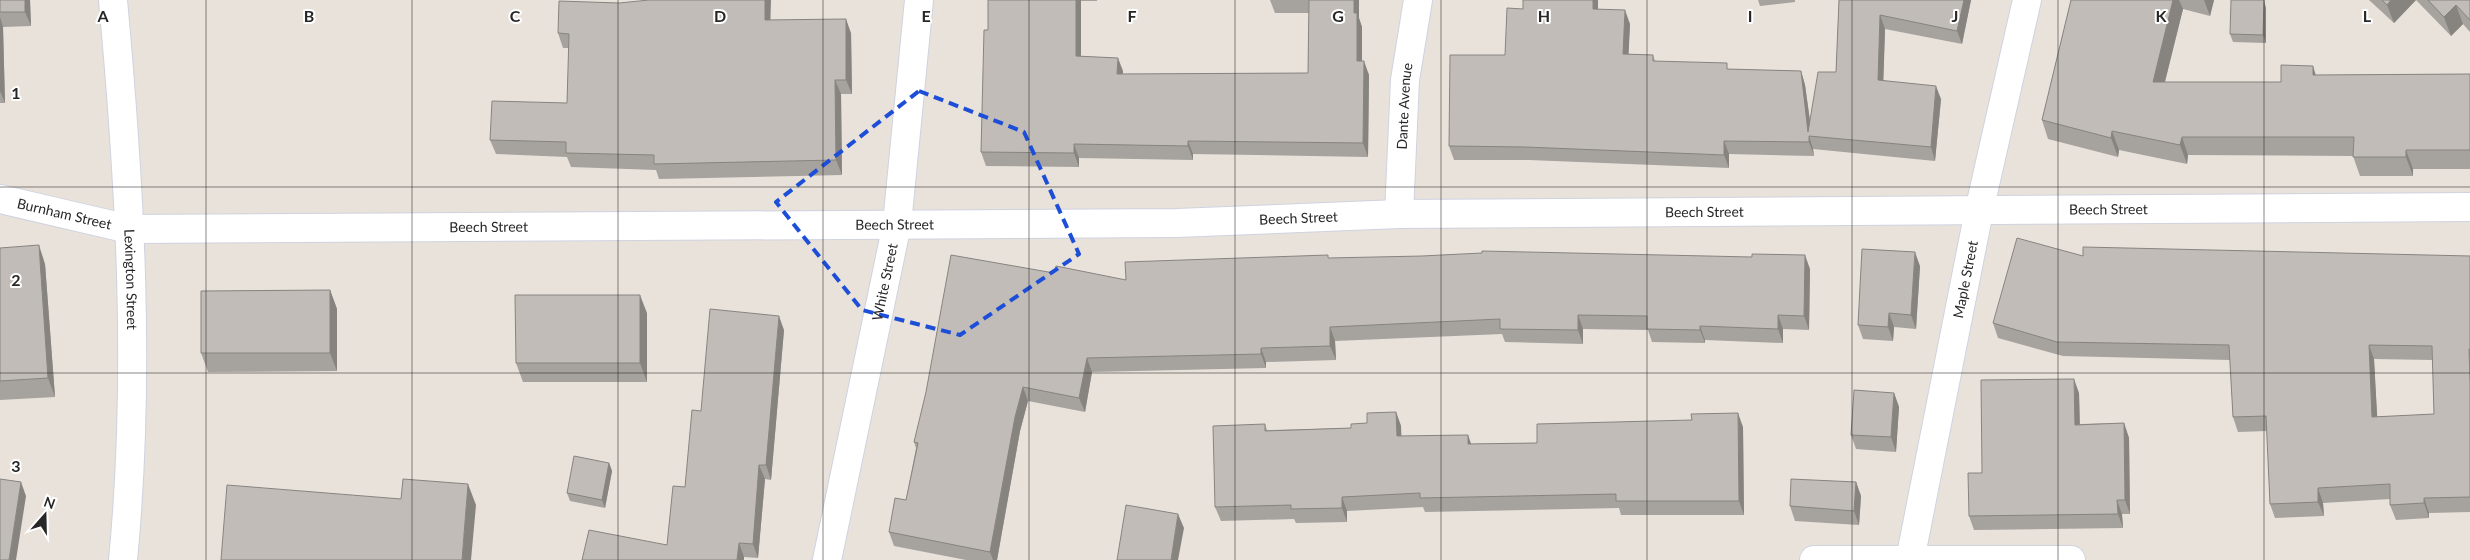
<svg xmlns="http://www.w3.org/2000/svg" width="2470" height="560" viewBox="0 0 2470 560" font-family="Lato,sans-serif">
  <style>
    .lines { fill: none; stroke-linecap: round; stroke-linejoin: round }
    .minor-casing { stroke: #cfd3e0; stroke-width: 30 }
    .tertiary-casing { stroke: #cfd3e0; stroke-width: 30 }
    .minor { stroke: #fff; stroke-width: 28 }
    .tertiary { stroke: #fff; stroke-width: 28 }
    .wall { fill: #a6a29d; fill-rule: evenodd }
    .shaded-wall { fill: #878480 }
    .building { fill: #c1bcb7; stroke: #878480; fill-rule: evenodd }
    .marked { fill: none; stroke: #1d4ed8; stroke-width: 4; stroke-dasharray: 10 6; stroke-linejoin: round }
    .grid { fill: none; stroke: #272727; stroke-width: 1; stroke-opacity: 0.55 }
    .labels { text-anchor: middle; stroke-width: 4; stroke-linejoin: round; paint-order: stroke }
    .street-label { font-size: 14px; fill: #272727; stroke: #fff }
    .grid-label { font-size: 16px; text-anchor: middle; font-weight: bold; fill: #272727; stroke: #fff; stroke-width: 4; stroke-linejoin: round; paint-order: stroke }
  </style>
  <rect width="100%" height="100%" fill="#e9e2da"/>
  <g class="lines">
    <g class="minor-casing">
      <g id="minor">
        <path id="s1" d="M0,199L129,229L1177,223L1399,214L2470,207"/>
        <path id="s2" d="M1399,214L1405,80L1418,0"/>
        <polyline points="1814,560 2071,560"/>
        <path id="s3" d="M1910,560L1979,211L2027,0"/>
      </g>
    </g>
    <g class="tertiary-casing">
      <g id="tertiary">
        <path id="s4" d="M113,0C130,185 141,374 123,560"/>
        <path id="s5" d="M827,560L897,224L919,0"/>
      </g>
    </g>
    <use href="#minor" class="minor"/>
    <use href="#tertiary" class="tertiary"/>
  </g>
  <g class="wall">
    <polygon points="0,0 30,0 31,26 3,27 5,103 0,103"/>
    <polygon points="988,0 1097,0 1097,1 1081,1 1081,56 1123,71 1123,74 1308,73 1309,13 1275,13 1270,0 1359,0 1359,18 1362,27 1362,61 1369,75 1368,157 1193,154 1193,160 1079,158 1079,167 986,166 981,152 988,30"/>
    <polygon points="1758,0 1795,0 1795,2 1760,6"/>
    <polygon points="1839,0 1971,0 1962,44 1885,29 1883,80 1941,99 1935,161 1813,149 1814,156 1729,154 1729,168 1529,160 1454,160 1449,146 1505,55 1598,9 1630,24 1628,54 1653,55 1655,61 1729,69 1801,71 1805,85 1810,121 1836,72"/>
    <polygon points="2071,0 2214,0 2210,16 2183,9 2165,82 2281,82 2316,75 2470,74 2470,169 2413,169 2413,176 2360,176 2353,156 2188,155 2187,164 2119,150 2118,157 2048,139 2042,120"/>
    <polygon points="2369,0 2416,0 2394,23"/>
    <polygon points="2416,0 2470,0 2470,32 2463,24 2451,36"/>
    <polygon points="619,3 770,20 851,33 852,94 841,94 842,175 659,179 656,170 571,167 567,157 496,154 490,140 567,103 569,48 563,48 558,33"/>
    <polygon points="2266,8 2266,43 2233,42 2230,34"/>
    <polygon points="0,248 45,264 55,397 0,400"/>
    <path d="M2083,256H2470V512L2429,513V518L2396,520L2390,505V499L2323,503L2324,516L2275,518L2270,504L2267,431L2238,432L2233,417L2230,360L2063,356L1998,338L1993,323ZM2374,359L2433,360L2434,414L2377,417Z"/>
    <polygon points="1328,258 1810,269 1809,330 1783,329 1783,343 1705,340 1705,343 1652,342 1648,330 1583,329 1583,344 1505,342 1502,334 1335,341 1336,360 1266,362 1266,368 1092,372 1085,412 1028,401 1020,431 997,560 966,560 894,546 889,532 906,500 916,448 914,442 1054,273 1126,280"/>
    <polygon points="1920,266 1916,329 1894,327 1893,341 1863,339 1858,325"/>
    <polygon points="330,290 337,309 337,371 208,372 201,353"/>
    <polygon points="647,313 647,382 523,382 516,363"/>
    <polygon points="784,330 771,480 765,479 758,558 744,557 744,560 582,560 667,545 685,487 701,411"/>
    <polygon points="1894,393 1899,407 1896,452 1856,449 1851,435"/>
    <polygon points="2079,393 2080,424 2124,423 2129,438 2130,514 2122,514 2123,528 1974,530 1969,516 1982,473"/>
    <polygon points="1396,412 1401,426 1401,436 1471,444 1537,443 1743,427 1744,515 1621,515 1619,508 1425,512 1423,507 1347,511 1347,522 1296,523 1294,519 1221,521 1215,507 1265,424 1267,430 1351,428 1367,423"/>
    <polygon points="609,463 612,471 605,508 570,501 567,493"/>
    <polygon points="1856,482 1861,496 1859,525 1795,521 1790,506"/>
  </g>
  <g class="shaded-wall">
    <polygon points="25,0 30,0 31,26 25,12"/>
    <polygon points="765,0 771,0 770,35 765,20"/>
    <polygon points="1076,0 1081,0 1081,70 1076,56"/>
    <polygon points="1354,0 1359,0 1359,18 1362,27 1362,75 1357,61 1354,13"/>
    <polygon points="1593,0 1598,0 1598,23 1593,9"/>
    <polygon points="1964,0 1971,0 1962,44 1957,31"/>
    <polygon points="2173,0 2179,0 2183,9 2160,101 2153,82"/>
    <polygon points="2204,0 2214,0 2210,16"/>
    <polygon points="2264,0 2266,8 2266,43 2263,35"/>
    <polygon points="2391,0 2416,0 2394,23 2387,5"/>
    <polygon points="2456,5 2463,24 2451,36 2444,17"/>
    <polygon points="1625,10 1630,24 1628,67 1623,54"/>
    <polygon points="1880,15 1885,29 1883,93 1878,80"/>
    <polygon points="0,17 3,27 5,103 0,91"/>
    <polygon points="846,19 851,33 852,94 846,80"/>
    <polygon points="1118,58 1123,71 1122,87 1117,74"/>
    <polygon points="1364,61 1369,75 1368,157 1363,143"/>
    <polygon points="2313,66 2319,85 2313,75"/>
    <polygon points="1801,71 1805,85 1812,136 1808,132"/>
    <polygon points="835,80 841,94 842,175 836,160"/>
    <polygon points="1936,86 1941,99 1935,161 1931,147"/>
    <polygon points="2112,131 2119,150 2118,157 2111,138"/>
    <polygon points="1809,136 1813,149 1814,156 1809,142"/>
    <polygon points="2182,137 2188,155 2187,164 2180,145"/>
    <polygon points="1188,141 1193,154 1193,160 1188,146"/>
    <polygon points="1724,141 1729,154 1729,168 1724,155"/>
    <polygon points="1074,144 1079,158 1079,167 1074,153"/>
    <polygon points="2406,150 2413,169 2413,176 2406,157"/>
    <polygon points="39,245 45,264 55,397 48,378"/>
    <polygon points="1915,252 1920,266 1916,329 1911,315"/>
    <polygon points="1805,255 1810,269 1809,330 1804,316"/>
    <polygon points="330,290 337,309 337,371 330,353"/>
    <polygon points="640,295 647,313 647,382 640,363"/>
    <polygon points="1889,313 1894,327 1893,341 1888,327"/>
    <polygon points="1578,315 1583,329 1583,344 1578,330"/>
    <polygon points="1778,315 1783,329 1783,343 1778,329"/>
    <polygon points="779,316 784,330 771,480 766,465"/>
    <polygon points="1700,326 1705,340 1705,343 1700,330"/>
    <polygon points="1330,327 1335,341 1336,360 1330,346"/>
    <polygon points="2369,345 2374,359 2378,431 2372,417"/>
    <polygon points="1261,348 1266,362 1266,368 1261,354"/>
    <polygon points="2469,349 2470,353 2470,383"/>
    <polygon points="1087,358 1092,372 1085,412 1079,398"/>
    <polygon points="2074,379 2079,393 2080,439 2075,425"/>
    <polygon points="1023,387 1028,401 1020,431 997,560 993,560 990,552 1015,417"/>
    <polygon points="1894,393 1899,407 1896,452 1891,437"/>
    <polygon points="1396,412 1401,426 1402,450 1397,436"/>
    <polygon points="1738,413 1743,427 1744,515 1739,501"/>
    <polygon points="2124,423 2129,438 2130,514 2125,500"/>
    <polygon points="1468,435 1473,449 1468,444"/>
    <polygon points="609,463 612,471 605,508 602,500"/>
    <polygon points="759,465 765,479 758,558 753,544"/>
    <polygon points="21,482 26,496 16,560 9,560"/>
    <polygon points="1856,482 1861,496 1859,525 1854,511"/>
    <polygon points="468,484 476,505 471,560 462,560"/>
    <polygon points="2318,488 2323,503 2324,516 2318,502"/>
    <polygon points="1342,497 1347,511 1347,522 1342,508"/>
    <polygon points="2424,498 2429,513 2429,518 2424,503"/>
    <polygon points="2117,500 2122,514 2123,528 2118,514"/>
    <polygon points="1178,514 1184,528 1178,560 1171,560"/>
    <polygon points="739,543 744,557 744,560 737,560"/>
  </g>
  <g class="building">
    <rect x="0" y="0" width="25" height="12"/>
    <polygon points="649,0 765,0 765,20 846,19 846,80 835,80 836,160 654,164 654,155 566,153 566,142 490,140 492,101 567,103 569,34 558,33 559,1 619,3"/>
    <polygon points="988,0 1076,0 1076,56 1118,58 1117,74 1308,73 1309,0 1354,0 1354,13 1357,13 1357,61 1364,61 1363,143 1188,141 1188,146 1074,144 1074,153 981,152 984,30 988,30"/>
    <polygon points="1523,0 1593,0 1593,9 1625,10 1623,54 1653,55 1653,61 1727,63 1727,69 1801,71 1808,132 1818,72 1836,72 1839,0 1964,0 1957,31 1880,15 1878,80 1936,86 1931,147 1809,136 1809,142 1724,141 1724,155 1525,147 1449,146 1450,55 1505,55 1507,8 1523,9"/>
    <polygon points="2071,0 2173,0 2153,82 2281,82 2281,65 2313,66 2313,75 2470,74 2470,150 2406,150 2406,157 2353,157 2354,137 2182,137 2180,145 2112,131 2111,138 2042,120"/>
    <polygon points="2231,0 2264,0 2263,35 2230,34"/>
    <polygon points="2382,0 2391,0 2387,5"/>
    <polygon points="2428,0 2470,0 2470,20 2456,5 2444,17"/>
    <path d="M2017,238L2083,256V247L2470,256V349H2469L2470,383V497L2424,498V503L2390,505V484L2318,488V502L2270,504L2266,416L2233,417L2229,345L2057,342L1993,323ZM2369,345L2432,346L2434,414L2372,417Z"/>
    <polygon points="39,245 48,378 0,381 0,248"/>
    <polygon points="1862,249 1915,252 1911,315 1889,313 1888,327 1858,325"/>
    <polygon points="1482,251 1752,257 1752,254 1805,255 1804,316 1778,315 1778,329 1700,326 1700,330 1647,329 1647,316 1578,315 1578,330 1500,329 1500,319 1330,327 1330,346 1261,348 1261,354 1087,358 1079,398 1023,387 1015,417 990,552 889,532 895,498 906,500 918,443 914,442 926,392 951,255 1054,273 1056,266 1126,280 1125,262 1328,255 1328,258 1422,256 1482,253"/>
    <polygon points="330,290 330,353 201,353 201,291"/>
    <polygon points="515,295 640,295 640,363 516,363"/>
    <polygon points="710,309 779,316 766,465 759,465 753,544 739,543 737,560 582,560 589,530 667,545 673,486 685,487 692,410 701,411"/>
    <polygon points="2074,379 2075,425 2124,423 2125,500 2117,500 2118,514 1969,516 1968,473 1982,473 1981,380"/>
    <polygon points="1854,390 1894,393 1891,437 1851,435"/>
    <polygon points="1396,412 1397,436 1468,435 1468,444 1537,443 1537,424 1692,420 1691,414 1738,413 1739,501 1616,501 1616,494 1420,498 1420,493 1342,497 1342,508 1291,509 1291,505 1215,507 1213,426 1265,424 1265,431 1351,428 1351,424 1367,423 1367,413"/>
    <polygon points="574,456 609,463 602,500 567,493"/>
    <polygon points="0,479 21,482 9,560 0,560"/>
    <polygon points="403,479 468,484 462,560 221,560 227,485 401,499"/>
    <polygon points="1791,479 1856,482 1854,511 1790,506"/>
    <polygon points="1126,505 1178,514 1171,560 1117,560"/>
  </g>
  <path class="marked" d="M919,91L1024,132L1079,254L960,335L862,310L776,202Z"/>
  <path class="grid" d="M206,0V560M412,0V560M618,0V560M823,0V560M1029,0V560M1235,0V560M1441,0V560M1647,0V560M1852,0V560M2058,0V560M2264,0V560M0,187H2470M0,373H2470"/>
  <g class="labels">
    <g class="street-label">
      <text dy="5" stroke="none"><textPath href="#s2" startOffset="108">Dante Avenue</textPath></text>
      <text dy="5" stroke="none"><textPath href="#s1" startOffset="2112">Beech Street</textPath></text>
      <text dy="5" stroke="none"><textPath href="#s1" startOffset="1708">Beech Street</textPath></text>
      <text dy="5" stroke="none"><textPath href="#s1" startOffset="66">Burnham Street</textPath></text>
      <text dy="5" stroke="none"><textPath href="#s1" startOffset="1302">Beech Street</textPath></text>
      <text dy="5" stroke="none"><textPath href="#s1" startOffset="898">Beech Street</textPath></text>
      <text dy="5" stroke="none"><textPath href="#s1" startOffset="492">Beech Street</textPath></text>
      <text dy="5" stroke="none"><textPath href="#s3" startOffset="286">Maple Street</textPath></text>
      <text dy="5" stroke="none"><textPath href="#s4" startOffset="280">Lexington Street</textPath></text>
      <text dy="5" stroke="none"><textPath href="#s5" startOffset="284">White Street</textPath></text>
    </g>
  </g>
  <g class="grid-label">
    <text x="103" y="22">A</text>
    <text x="309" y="22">B</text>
    <text x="515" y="22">C</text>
    <text x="720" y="22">D</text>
    <text x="926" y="22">E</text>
    <text x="1132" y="22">F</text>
    <text x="1338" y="22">G</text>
    <text x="1544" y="22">H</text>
    <text x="1750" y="22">I</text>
    <text x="1955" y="22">J</text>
    <text x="2161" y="22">K</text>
    <text x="2367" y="22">L</text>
    <text x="16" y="99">1</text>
    <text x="16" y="286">2</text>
    <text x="16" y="472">3</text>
  </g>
  <g transform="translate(45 515) rotate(20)" stroke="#ffffff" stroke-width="4" paint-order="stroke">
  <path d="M0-4L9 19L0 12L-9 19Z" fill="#272727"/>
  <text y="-8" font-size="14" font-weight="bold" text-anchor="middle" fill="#272727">N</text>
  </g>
</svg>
